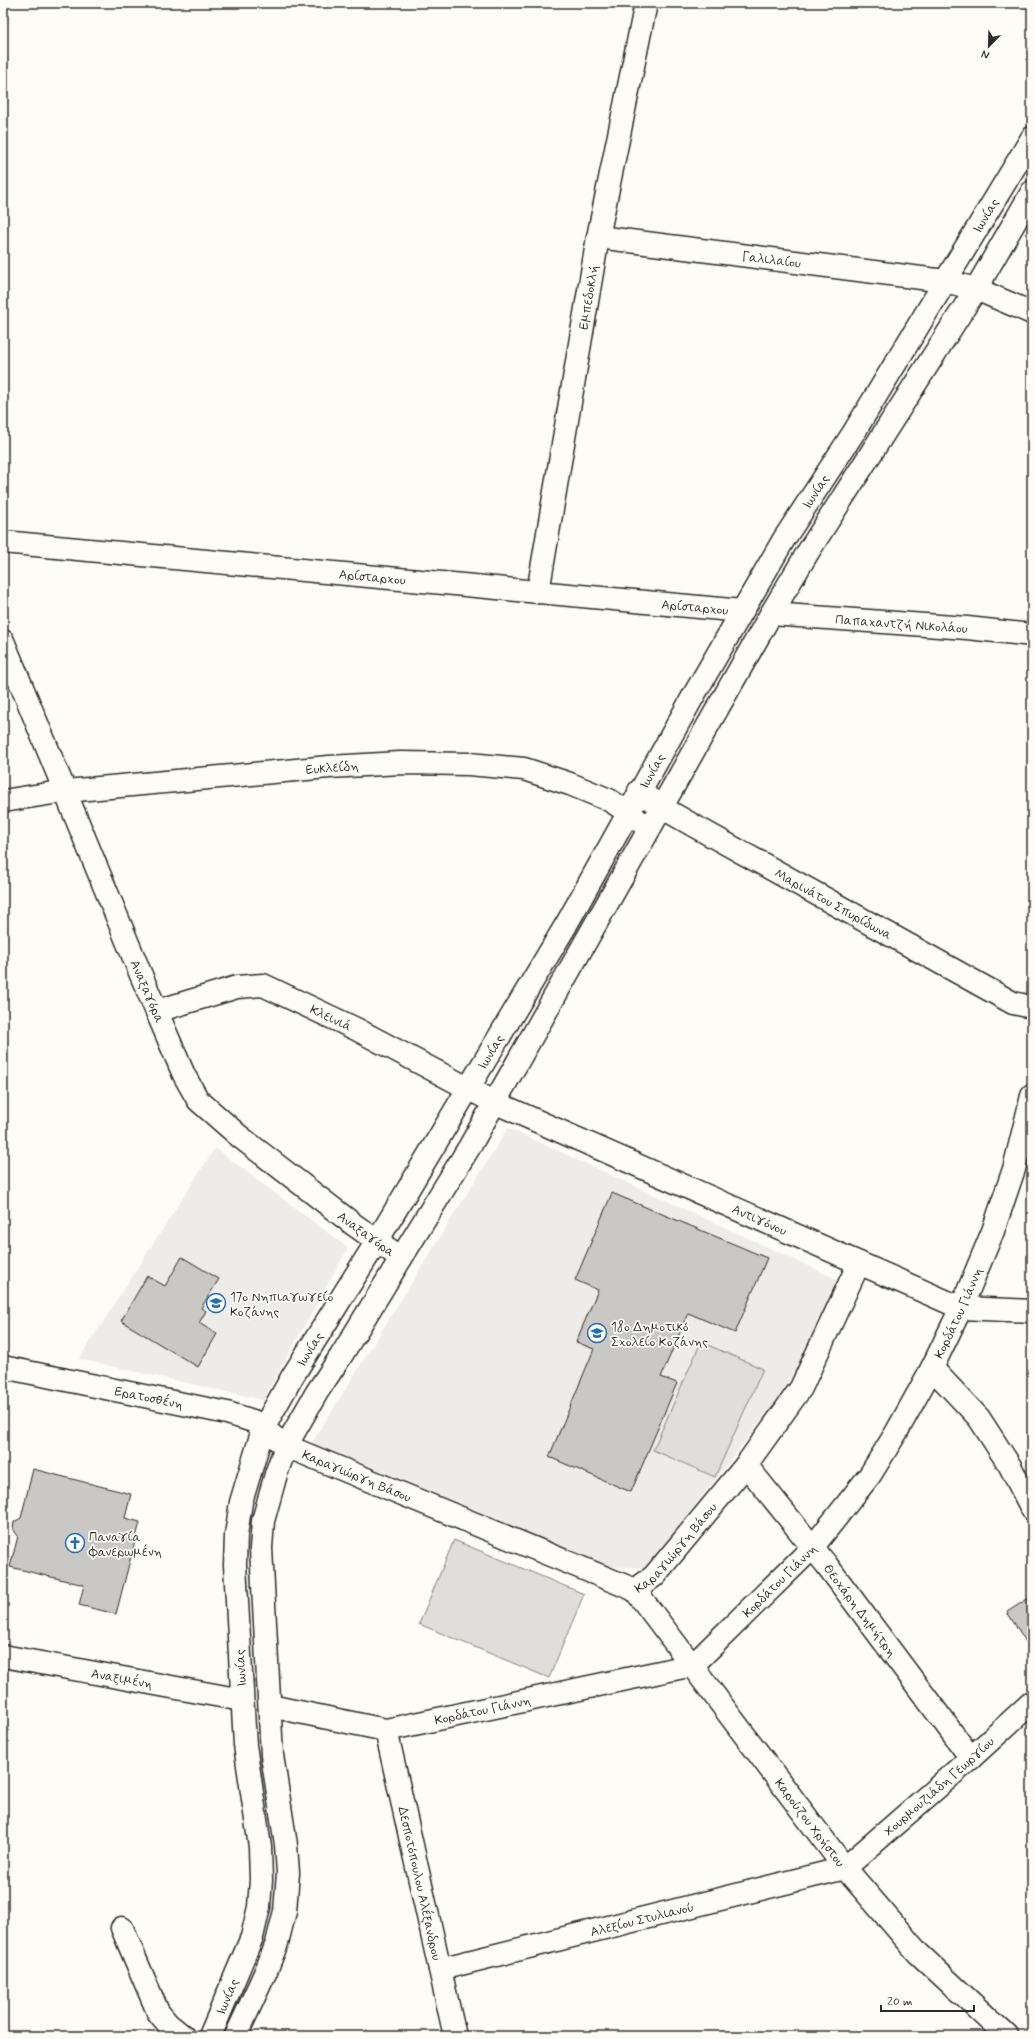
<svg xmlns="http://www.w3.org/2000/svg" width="1035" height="2039" viewBox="0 0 1035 2039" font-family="Mynerve,sans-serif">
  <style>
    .built { fill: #edece8 }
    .green { fill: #dfdeda; stroke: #858482 }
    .building { fill: #c9c8c4; stroke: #2b2b2b }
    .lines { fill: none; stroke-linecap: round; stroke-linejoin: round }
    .minor-casing { stroke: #2b2b2b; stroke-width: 25 }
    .major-casing { stroke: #2b2b2b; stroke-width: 25 }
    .minor { stroke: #fdfcf7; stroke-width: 22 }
    .major { stroke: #fdfcf7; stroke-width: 22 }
    .labels { text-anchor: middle; stroke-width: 3.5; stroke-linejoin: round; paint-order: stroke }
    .street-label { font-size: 13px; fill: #2b2b2b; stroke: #fdfcf7 }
    .poi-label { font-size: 13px; fill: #2b2b2b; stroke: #fdfcf7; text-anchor: start }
  </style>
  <rect width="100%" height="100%" fill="#fdfcf7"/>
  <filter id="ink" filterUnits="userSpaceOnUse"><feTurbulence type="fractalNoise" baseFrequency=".025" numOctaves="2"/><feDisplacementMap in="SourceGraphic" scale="8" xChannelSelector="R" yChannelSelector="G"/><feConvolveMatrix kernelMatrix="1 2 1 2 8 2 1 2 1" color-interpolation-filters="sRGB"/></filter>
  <g filter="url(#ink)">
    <g class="built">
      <polygon points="508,1128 839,1280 789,1385 646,1568 605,1566 310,1446"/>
      <polygon points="215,1148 348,1248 263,1400 79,1359"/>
    </g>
    <g class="green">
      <polygon points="701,1342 763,1369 715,1477 653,1450"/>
      <polygon points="454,1540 584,1594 549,1678 419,1624"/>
    </g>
    <g class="building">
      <polygon points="612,1193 767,1258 735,1333 688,1313 661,1377 677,1383 631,1492 549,1457 594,1349 576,1342 598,1290 575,1280"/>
      <polygon points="182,1257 219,1279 201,1308 206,1311 199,1323 217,1334 198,1367 121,1321 147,1276 165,1286"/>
      <polygon points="33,1469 131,1494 125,1518 140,1522 116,1614 79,1605 84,1585 10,1567 18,1536 13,1529 14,1522 21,1518"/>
      <polygon points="1032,1596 1032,1651 1007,1612"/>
    </g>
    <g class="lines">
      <g class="minor-casing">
        <g id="minor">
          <path id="s1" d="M598,237L945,281L976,289L1032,313"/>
          <path id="s2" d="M3,542L742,611"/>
          <path id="s3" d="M538,592L598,237L646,3"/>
          <path id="s4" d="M771,614L967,628L1032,635"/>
          <path id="s5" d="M3,641L141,975L184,1075L198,1100L239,1136L353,1224L401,1258"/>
          <path id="s6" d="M639,791L661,807L696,827L1013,1003L1032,1007"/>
          <path id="s7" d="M3,801L66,791L329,767L400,763L469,764L524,769L570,784L609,800L628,812L648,828"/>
          <path id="s8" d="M157,1011L237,987L263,985L356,1029L494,1102L961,1308L1032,1311"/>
          <path id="s9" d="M3,1367L227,1413L253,1421L286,1446L635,1590"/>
          <polyline points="932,1368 979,1418 1010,1466 1032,1509"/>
          <path id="s10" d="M746,1465L826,1564L971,1758"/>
          <path id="s11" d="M635,1590L845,1868L918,1953L1007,2036"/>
          <path id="s12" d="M635,1590L654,1576L746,1465L801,1388L859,1263"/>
          <path id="s13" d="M3,1656L242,1700"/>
          <path id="s14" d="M270,1706L386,1730L693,1665L812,1548L870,1475L896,1433L932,1368L961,1308L993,1231L1014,1169L1032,1096"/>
          <path id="s15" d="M386,1730L455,2036"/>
          <polyline points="122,1928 158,2012 168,2024 183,2036"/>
          <path id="s16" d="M440,1969L845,1868L971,1758L1032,1702"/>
        </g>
      </g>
      <g class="major-casing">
        <g id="major">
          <path id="s17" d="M210,2036L252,1937L259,1907L261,1880L260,1847L245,1745L235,1565L236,1535L241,1502L263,1429L292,1377L377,1241L566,925L695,693L784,539L854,432L1032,138"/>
          <polyline points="236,2036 266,1971 277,1943 285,1911 288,1873 286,1845 272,1755 261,1548 263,1521 276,1474 286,1446 317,1392 341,1356 470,1146 771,614 808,552 976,289 1032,192"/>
        </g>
      </g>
      <use href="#minor" class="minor"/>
      <use href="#major" class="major"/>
    </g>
  </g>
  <defs>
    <g id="school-ring" transform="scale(1)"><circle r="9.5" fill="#fdfcf7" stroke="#1f6fb2" stroke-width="1.5"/><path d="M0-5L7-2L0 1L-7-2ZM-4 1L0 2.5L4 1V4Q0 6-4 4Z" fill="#1f6fb2"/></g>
    <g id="church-ring" transform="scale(1)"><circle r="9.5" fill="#fdfcf7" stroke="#1f6fb2" stroke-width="1.5"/><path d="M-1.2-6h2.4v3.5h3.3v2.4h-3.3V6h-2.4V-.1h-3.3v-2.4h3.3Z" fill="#1f6fb2"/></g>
  </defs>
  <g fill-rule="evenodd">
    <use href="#school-ring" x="216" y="1303"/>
    <use href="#school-ring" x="597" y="1333"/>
    <use href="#church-ring" x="75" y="1543"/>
  </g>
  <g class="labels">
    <g class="street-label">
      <text dy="5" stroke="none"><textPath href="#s17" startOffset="2034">Ιωνίας</textPath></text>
      <text dy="5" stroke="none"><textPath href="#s1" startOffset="175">Γαλιλαίου</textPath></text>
      <text dy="5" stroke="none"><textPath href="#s3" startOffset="299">Εμπεδοκλή</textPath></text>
      <text dy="5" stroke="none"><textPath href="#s17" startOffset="1710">Ιωνίας</textPath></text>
      <text dy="5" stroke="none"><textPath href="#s2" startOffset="371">Αρίσταρχου</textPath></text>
      <text dy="5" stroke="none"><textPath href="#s2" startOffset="695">Αρίσταρχου</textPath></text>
      <text dy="5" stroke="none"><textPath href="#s4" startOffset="131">Παπαχαντζή Νικολάου</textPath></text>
      <text dy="5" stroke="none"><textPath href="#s7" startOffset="331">Ευκλείδη</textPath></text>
      <text dy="5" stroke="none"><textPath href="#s17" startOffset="1386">Ιωνίας</textPath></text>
      <text dy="5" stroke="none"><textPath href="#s6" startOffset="225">Μαρινάτου Σπυρίδωνα</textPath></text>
      <text dy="5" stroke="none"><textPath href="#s5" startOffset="379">Αναξαγόρα</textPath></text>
      <text dy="5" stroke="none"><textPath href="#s8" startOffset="185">Κλεινιά</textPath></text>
      <text dy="5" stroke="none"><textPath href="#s17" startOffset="1062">Ιωνίας</textPath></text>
      <text dy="5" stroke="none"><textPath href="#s8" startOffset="659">Αντιγόνου</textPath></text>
      <text dy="5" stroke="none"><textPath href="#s5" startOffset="714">Αναξαγόρα</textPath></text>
      <text dy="5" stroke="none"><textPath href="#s14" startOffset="877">Κορδάτου Γιάννη</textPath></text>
      <text dy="5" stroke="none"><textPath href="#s17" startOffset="714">Ιωνίας</textPath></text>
      <text dy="5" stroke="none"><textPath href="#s9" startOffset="149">Ερατοσθένη</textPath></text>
      <text dy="5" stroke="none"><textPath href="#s9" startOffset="374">Καραγιώργη Βάσου</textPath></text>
      <text dy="5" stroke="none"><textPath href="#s12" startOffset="59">Καραγιώργη Βάσου</textPath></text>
      <text dy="5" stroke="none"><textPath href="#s14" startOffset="553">Κορδάτου Γιάννη</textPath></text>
      <text dy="5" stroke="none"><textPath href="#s10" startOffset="185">Θεοχάρη Δημήτρη</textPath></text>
      <text transform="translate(240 1668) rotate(-93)" y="5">Ιωνίας</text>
      <text dy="5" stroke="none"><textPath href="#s13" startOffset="121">Αναξιμένη</textPath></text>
      <text dy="5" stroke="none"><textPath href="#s14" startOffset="217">Κορδάτου Γιάννη</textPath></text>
      <text dy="5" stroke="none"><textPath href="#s16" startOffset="542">Χουρμουζιάδη Γεωργίου</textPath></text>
      <text dy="5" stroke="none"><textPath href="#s11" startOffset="291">Καρούζου Χρήστου</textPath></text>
      <text dy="5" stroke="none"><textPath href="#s15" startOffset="157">Δεσποτόπουλου Αλέξανδρου</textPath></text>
      <text dy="5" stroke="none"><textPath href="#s16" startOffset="208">Αλεξίου Στυλιανού</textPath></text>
      <text dy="5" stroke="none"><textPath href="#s17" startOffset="43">Ιωνίας</textPath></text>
    </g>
    <g class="poi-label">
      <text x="230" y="1301">17ο Νηπιαγωγείο<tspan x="230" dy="15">Κοζάνης</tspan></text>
      <text x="611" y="1331">18ο Δημοτικό<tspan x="611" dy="15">Σχολείο Κοζάνης</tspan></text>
      <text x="89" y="1541">Παναγία<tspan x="89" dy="15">Φανερωμένη</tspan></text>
    </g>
  </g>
  <rect width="1035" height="2039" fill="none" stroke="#fdfcf7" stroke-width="16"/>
  <rect x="8" y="8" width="1019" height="2023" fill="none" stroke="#2b2b2b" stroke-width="1.5" filter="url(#ink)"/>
  <g transform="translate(989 46) rotate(203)" stroke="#fdfcf7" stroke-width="3" paint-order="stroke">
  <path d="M0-3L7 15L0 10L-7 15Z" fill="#2b2b2b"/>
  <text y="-6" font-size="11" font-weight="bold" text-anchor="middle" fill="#2b2b2b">N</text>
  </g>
  <path d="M881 2005v6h93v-6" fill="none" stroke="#2b2b2b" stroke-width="2"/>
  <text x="887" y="2005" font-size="12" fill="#2b2b2b" stroke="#fdfcf7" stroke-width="3" paint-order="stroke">20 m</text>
</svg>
